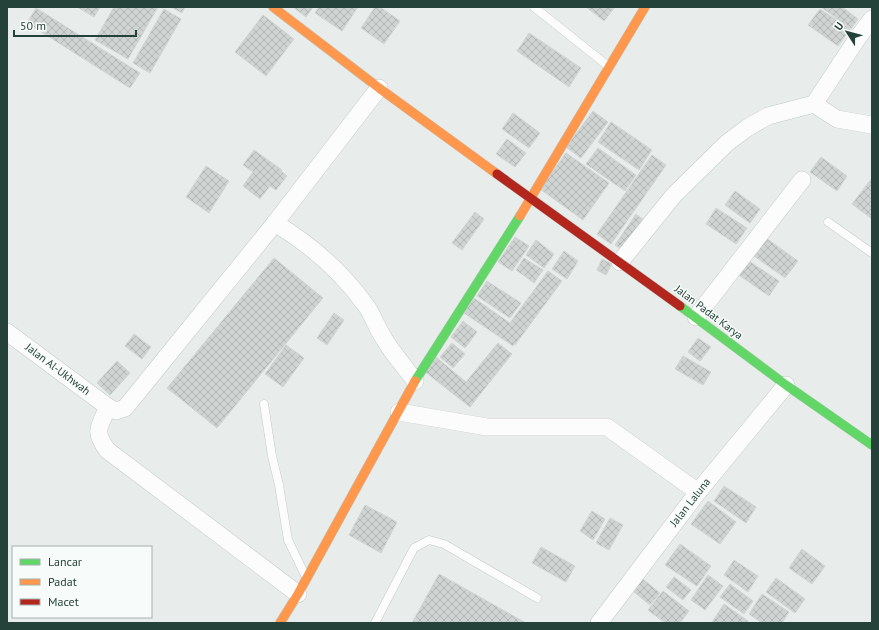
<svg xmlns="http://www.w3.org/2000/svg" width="879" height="630" viewBox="0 0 879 630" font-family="'PT Sans',sans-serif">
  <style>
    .building { fill: url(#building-cross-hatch); stroke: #d1d6d4 }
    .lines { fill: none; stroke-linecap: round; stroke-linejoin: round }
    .lane-casing { stroke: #c5cac8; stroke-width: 9 }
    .street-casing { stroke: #c5cac8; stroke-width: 18 }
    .fast-casing { stroke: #c3cbc8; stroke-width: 10 }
    .slow-casing { stroke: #c3cbc8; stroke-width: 10 }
    .jam-casing { stroke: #c3cbc8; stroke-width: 10 }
    .lane { stroke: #fcfcfc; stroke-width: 8 }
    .street { stroke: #fcfcfc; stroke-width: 17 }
    .fast { stroke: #63d668; stroke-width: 9 }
    .slow { stroke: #ff974d; stroke-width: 9 }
    .jam { stroke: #b3261e; stroke-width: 9 }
    .labels { text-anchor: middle; stroke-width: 3; stroke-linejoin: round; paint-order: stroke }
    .street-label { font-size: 11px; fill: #24423a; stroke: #f7fbf9 }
  </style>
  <defs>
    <pattern id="building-cross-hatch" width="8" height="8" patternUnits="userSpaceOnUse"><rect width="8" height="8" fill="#cfd4d2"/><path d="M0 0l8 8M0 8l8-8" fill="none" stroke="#b2b7b5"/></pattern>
  </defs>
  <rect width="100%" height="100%" fill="#e8edeb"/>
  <g class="building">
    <polygon points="77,7 100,7 94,17"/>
    <polygon points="114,7 158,7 128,59 95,40"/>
    <polygon points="171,7 185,7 182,13"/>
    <polygon points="293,7 313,7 306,17"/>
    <polygon points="319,7 358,7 342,31 315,13"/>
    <polygon points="375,7 380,7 400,21 384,44 361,28"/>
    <polygon points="586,7 615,7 604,21"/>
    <polygon points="821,7 842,7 858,19 851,29"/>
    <polygon points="36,8 140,73 130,88 27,23"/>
    <polygon points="164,9 181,19 150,73 133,63"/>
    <polygon points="820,9 850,29 838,46 808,25"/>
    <polygon points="263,15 294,39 266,76 235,52"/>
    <polygon points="529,33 581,68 569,87 517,51"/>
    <polygon points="593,111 608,122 581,158 566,147"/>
    <polygon points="513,113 540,133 529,148 502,129"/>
    <polygon points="611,122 652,150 639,170 598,142"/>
    <polygon points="507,139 526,153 515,167 496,154"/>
    <polygon points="598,148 636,175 625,191 586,164"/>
    <polygon points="254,150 282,170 281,171 287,176 276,190 270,186 260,199 243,186 253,172 243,165"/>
    <polygon points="566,153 609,183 583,220 540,189"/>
    <polygon points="652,155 666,165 611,244 597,234"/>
    <polygon points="821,157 847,176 837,191 810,172"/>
    <polygon points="206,166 229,181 209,213 186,197"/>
    <polygon points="872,178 872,219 852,204"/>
    <polygon points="735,191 760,209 750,223 725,205"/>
    <polygon points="716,208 747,228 736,244 706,224"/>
    <polygon points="475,212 484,219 462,250 452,243"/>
    <polygon points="636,214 645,221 624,251 615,245"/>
    <polygon points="515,237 529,246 512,271 498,262"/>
    <polygon points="766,238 798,261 785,278 754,256"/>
    <polygon points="536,240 554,254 544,268 526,255"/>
    <polygon points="564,251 578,261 567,279 552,269"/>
    <polygon points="743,257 779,281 769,296 733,271"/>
    <polygon points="274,258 323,298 217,428 167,388"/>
    <polygon points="524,258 543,270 534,283 516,270"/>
    <polygon points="602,259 612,264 606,275 597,270"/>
    <polygon points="548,271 562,281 515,345 514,344 513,346 464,313 474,298 510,323"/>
    <polygon points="487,281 521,303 510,318 477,296"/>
    <polygon points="334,313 344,320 327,345 317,338"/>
    <polygon points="463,321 477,332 465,348 451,337"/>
    <polygon points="134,334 151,347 142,359 125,346"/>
    <polygon points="698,338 711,347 700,361 688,352"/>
    <polygon points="452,343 465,354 453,368 440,357"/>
    <polygon points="498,343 512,354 470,407 424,371 436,357 466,382"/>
    <polygon points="286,345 304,358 283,387 265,374"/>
    <polygon points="683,356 711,372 703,385 675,369"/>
    <polygon points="117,361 130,373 110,395 97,383"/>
    <polygon points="724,486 756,507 746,523 714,501"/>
    <polygon points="708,501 736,522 720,544 691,524"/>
    <polygon points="365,505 397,522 381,553 349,535"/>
    <polygon points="592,511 605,519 593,540 580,531"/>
    <polygon points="610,518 623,525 609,550 596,543"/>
    <polygon points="680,544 711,566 697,586 665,565"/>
    <polygon points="541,547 575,566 566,582 532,563"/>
    <polygon points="802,549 825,566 812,584 789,568"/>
    <polygon points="734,560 758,576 748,592 724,575"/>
    <polygon points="439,574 526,623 412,623"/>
    <polygon points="708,575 723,586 705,610 691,600"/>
    <polygon points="639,576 660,593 650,605 629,588"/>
    <polygon points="674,577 691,590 683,600 666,587"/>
    <polygon points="776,578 805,599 795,613 766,592"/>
    <polygon points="730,584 753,601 744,614 720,597"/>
    <polygon points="663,591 689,611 680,623 665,623 648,610"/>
    <polygon points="762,594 789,612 782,623 762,623 749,614"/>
    <polygon points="724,604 748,621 747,623 714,623 712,622"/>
  </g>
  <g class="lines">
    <g class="lane-casing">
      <g id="lane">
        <polyline points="534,7 608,66"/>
        <polyline points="828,222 872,253"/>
        <polyline points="264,404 272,456 279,485 288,540 305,575"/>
        <polyline points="375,623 414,548 429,540 444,544 537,598"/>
      </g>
    </g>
    <g class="street-casing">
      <g id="street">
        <polyline points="814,104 837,119 872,125"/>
        <path d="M275,223C311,245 343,273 367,307C373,316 377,328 383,337C392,353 405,367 415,381"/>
        <polyline points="620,262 674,195 727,143 747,128 768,116 814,104 859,36 872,19"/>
        <polyline points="696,317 802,180"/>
        <polyline points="7,332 108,407"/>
        <polyline points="399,412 487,427 607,427 698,492"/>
        <path d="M298,594L107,450C93,430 99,428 108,407L116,411L125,408L275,223L379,88"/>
        <polyline points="599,623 698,492 786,385"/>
      </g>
    </g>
    <g class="fast-casing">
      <g id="fast">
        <polyline points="680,306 786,385 872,445"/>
        <polyline points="415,381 520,216"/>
      </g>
    </g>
    <g class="slow-casing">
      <g id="slow">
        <polyline points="273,7 379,88 497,174"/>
        <polyline points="520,216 645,7"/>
        <polyline points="280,623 298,594 415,381"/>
      </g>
    </g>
    <g class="jam-casing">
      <polyline id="jam" points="497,174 680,306"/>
    </g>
    <use href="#lane" class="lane"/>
    <use href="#street" class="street"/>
    <use href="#fast" class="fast"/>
    <use href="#slow" class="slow"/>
    <use href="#jam" class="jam"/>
  </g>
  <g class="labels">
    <g class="street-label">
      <text transform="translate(709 312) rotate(37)" y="4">Jalan Padat Karya</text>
      <text transform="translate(58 369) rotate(37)" y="4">Jalan Al-Ukhwah</text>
      <text transform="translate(690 502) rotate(-52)" y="4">Jalan Laluna</text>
    </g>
  </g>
  <rect width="879" height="630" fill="none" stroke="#24423a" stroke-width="16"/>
  <rect x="12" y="546" width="140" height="72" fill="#f7fbf9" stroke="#a3b1ad"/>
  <rect x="20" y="559" width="20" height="6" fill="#63d668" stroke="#a3b1ad"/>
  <text x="48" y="566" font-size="12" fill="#24423a">Lancar</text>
  <rect x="20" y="579" width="20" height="6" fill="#ff974d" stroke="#a3b1ad"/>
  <text x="48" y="586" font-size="12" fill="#24423a">Padat</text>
  <rect x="20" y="599" width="20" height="6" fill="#b3261e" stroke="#a3b1ad"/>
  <text x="48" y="606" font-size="12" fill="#24423a">Macet</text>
  <g transform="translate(847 32) rotate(306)" stroke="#f7fbf9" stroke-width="3" paint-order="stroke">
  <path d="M0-3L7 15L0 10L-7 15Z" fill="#24423a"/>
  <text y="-6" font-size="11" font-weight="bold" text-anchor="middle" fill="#24423a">U</text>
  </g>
  <path d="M14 30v6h122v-6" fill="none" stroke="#24423a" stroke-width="2"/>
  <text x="20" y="30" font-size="12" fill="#24423a" stroke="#f7fbf9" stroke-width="3" paint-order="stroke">50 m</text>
</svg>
